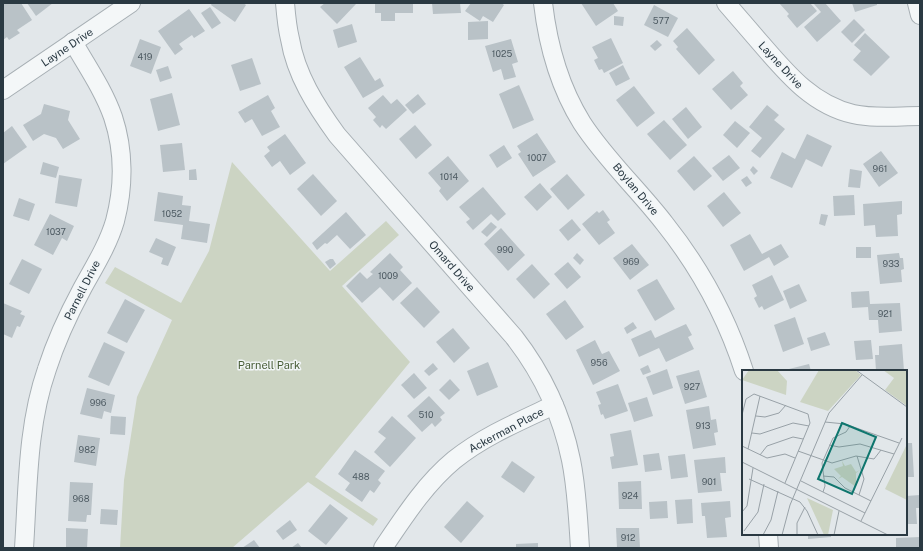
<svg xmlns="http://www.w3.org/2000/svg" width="923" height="551" viewBox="0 0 923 551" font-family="'Public Sans',sans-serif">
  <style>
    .green { fill: #ccd4c3 }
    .building { fill: #b9c2c7 }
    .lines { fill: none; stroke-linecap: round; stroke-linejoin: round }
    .minor-casing { stroke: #a7afb4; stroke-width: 20 }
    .minor { stroke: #f4f7f8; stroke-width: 18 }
    .labels { text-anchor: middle; stroke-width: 3; stroke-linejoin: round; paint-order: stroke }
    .number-label { font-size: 9px; fill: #4e5b63 }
    .street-label { font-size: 11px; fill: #2a3942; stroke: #f1f5f7 }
    .park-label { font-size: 11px; fill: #485d37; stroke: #f1f5f7 }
    .inset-road { fill: none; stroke: #98a1a7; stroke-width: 1 }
    .view { fill: #0f766e; fill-opacity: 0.15; stroke: #0f766e; stroke-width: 2 }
    .inset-edge { fill: none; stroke: #2a3942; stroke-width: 2 }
  </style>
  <rect width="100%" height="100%" fill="#e2e7ea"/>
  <polygon class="green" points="232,162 330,271 386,221 399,235 342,286 410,362 315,477 378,519 373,526 308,482 232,548 120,548 124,480 137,397 172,320 105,283 115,267 181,303 209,251"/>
  <g class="building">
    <polygon points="3,3 21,3 32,20 17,30 20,33 9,40 7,37 3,40"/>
    <polygon points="27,3 53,3 36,16"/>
    <polygon points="212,3 243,3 246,5 235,22 211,5"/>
    <polygon points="325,3 355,3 356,4 337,24 320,7"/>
    <polygon points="375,3 413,3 413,13 395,13 395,21 381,21 381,13 375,13"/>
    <polygon points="432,3 460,3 461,13 433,14"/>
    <polygon points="471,3 501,3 504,5 493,22 483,16 480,21 465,11"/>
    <polygon points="581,3 613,3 618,11 596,26"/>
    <polygon points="779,3 810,3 817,11 797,28 787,16 789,14"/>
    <polygon points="815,3 825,3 841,21 817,42 804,27 821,12 814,4"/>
    <polygon points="852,3 877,3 877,5 855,12"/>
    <polygon points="654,5 678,18 668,37 644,25"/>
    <polygon points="210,7 221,23 212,29 201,13"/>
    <polygon points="189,9 205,31 194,38 192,35 179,44 183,49 175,55 158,31"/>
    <polygon points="614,16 624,17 623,26 614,25"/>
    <polygon points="854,19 865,30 852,43 841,32"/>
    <polygon points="488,21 488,39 468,40 468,22"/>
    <polygon points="352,24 357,42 338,48 333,30"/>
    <polygon points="687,28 715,60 699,75 676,49 678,47 673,41"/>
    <polygon points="865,33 890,57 871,76 853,60 861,51 854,45"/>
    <polygon points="611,38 623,63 604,73 602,69 599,70 594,60 598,58 592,47"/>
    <polygon points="140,39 161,47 151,74 130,66"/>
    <polygon points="511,39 518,62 512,64 516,77 504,80 501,69 493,72 485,46"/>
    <polygon points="657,40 662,45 655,51 650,46"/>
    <polygon points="360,57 375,81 380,78 384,86 363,98 344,67"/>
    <polygon points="252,58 261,84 240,91 231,65"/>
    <polygon points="623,65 630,79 616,86 609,73"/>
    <polygon points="168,66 172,78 160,82 156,70"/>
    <polygon points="733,71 743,83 740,86 748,95 731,110 712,89"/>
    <polygon points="519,85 534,120 513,129 499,94"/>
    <polygon points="634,86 655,113 637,127 616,100"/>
    <polygon points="172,93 180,125 158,131 150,99"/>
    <polygon points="418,94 426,104 413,114 405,105"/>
    <polygon points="268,95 275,108 271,111 280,127 262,136 252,119 245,123 238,112"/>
    <polygon points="383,95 391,104 397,99 407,110 386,129 382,125 380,128 373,120 376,117 368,108"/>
    <polygon points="44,104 70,111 68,120 80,139 63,149 56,138 44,134 33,141 23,125 41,114"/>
    <polygon points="767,105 779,115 774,120 785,129 760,158 751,151 762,138 749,127"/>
    <polygon points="686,107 702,127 688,139 672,119"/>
    <polygon points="664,120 687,145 670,160 647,134"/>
    <polygon points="735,121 750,133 737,148 723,135"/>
    <polygon points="415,125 432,145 416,159 399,139"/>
    <polygon points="12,126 27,147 3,164 3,133"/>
    <polygon points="537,133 556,162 533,177 518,154 521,152 517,146"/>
    <polygon points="285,134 306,163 290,175 280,161 272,167 264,156 270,151 267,147"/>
    <polygon points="807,134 832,146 822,167 806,159 792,188 770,178 782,152 795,159"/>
    <polygon points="182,143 185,170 163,172 160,145"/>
    <polygon points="504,145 512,158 497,168 489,155"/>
    <polygon points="881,151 898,173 879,187 863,164"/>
    <polygon points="729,155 740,168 723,181 712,168"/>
    <polygon points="448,156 469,181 447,201 439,191 441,188 428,173"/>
    <polygon points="694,156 712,176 694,191 677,171"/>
    <polygon points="43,162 59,167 56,178 40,174"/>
    <polygon points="753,166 758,171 754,175 750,170"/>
    <polygon points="196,169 197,180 189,180 189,170"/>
    <polygon points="850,169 862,171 860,188 848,187"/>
    <polygon points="313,174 337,201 321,216 297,189"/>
    <polygon points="567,174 585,195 568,210 550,189"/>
    <polygon points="59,175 82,179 77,207 55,203"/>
    <polygon points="747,176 752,183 746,187 741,180"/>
    <polygon points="540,183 552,197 537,211 524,197"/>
    <polygon points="483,187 506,214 498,221 491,214 473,230 466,222 470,219 459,207"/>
    <polygon points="158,192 183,196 182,205 191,206 189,221 210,224 207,243 181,239 183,225 154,221"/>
    <polygon points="724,192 741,213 723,227 707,206"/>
    <polygon points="854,195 855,215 834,216 833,196"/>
    <polygon points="19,198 35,204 29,221 13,216"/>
    <polygon points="902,201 902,214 897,215 898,236 876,237 875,225 864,226 863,204"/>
    <polygon points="603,210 610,220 607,222 615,233 599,245 582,224 597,211 599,213"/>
    <polygon points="346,212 366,235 350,249 337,235 327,244 325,243 317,250 312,243"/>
    <polygon points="50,214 74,226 67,241 62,238 53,255 34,245"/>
    <polygon points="821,214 828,215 825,226 819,224"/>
    <polygon points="572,219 581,230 568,241 559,230"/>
    <polygon points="491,222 497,227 487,237 481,232"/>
    <polygon points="501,228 525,255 508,271 484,244"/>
    <polygon points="750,234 762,254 781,244 789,257 774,266 769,257 744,271 730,245"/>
    <polygon points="156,238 176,247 168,266 161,264 163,258 149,252"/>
    <polygon points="632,244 649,265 630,280 613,258"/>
    <rect x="856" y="247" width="15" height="11"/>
    <polygon points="390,253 403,267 400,270 412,283 393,301 380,287 362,303 346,286 360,272 367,279 373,274 370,272"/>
    <polygon points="577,253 584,260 580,265 573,258"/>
    <polygon points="899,253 900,258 903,258 904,269 901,270 902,282 880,284 877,255"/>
    <polygon points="22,259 42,269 29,294 9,284"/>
    <polygon points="330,259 333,259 336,264 330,269 325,262"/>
    <polygon points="568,262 581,277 567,289 554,274"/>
    <polygon points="532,264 550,284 534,299 516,279"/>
    <polygon points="772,275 784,300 764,310 762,306 759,308 754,298 757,296 752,285"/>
    <polygon points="657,279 675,309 655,321 637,290"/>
    <polygon points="799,284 807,301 790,309 783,291"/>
    <polygon points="417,287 440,312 424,328 400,303"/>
    <polygon points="869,291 870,304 900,303 902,331 879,333 878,320 869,320 868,307 852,308 851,292"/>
    <polygon points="125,299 145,310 127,343 107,333"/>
    <polygon points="565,300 584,327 566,340 546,314"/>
    <polygon points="3,303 22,311 20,314 25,316 20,327 17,326 12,338 3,334"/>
    <polygon points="795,317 804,344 783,352 774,325"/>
    <polygon points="633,322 637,328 627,334 624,328"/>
    <polygon points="686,324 692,335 688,337 694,349 666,362 659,348 639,357 631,339 651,330 655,338"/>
    <polygon points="453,328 470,348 454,363 436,342"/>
    <polygon points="825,332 830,345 811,351 807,338"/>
    <polygon points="595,340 602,354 609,351 620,371 593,385 576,350"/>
    <polygon points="871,340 873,359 856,360 854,341"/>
    <polygon points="104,342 125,352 109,386 88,377"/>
    <polygon points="902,344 904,371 876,371 875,355 879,355 879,346"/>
    <polygon points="488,362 498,387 477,396 467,371"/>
    <polygon points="433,363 438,369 429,376 424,371"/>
    <polygon points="809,364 811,371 789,371 789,369"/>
    <polygon points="648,365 651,372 643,375 640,369"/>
    <polygon points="667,369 673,388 653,395 646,377"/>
    <polygon points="699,370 707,397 685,404 676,376"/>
    <polygon points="414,373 427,388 414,399 401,385"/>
    <polygon points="450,379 460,390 449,400 439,390"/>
    <polygon points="618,384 628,411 605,419 603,414 601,415 598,405 601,404 596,392"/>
    <polygon points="87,388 115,395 111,413 104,411 102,419 80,414"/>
    <polygon points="429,396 445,413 440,417 442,420 435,427 432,423 422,432 407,416"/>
    <polygon points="647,397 653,416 634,422 628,403"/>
    <polygon points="709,406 711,420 716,419 718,432 714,433 716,445 693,449 686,410"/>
    <polygon points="111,416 126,417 125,435 110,434"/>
    <polygon points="392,416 416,438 390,467 374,452 386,438 378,432"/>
    <polygon points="631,430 638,465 612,469 610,457 614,456 610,434"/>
    <polygon points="78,435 100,438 96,466 74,462"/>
    <polygon points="906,443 912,443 914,477 906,477"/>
    <polygon points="355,450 385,471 378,480 381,483 374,493 370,490 362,502 345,490 350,483 338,474"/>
    <polygon points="659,453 662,470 645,472 643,455"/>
    <polygon points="685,454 688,477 671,479 668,456"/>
    <polygon points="725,457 726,473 720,473 722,491 698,493 694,460"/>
    <polygon points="512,461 535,477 524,493 501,477"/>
    <polygon points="641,481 642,509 619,509 618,482"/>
    <polygon points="70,482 93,483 91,515 87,515 86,522 68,521"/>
    <polygon points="920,495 920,508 916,508 917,524 906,524 906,496"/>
    <polygon points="692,499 693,523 677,524 675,500"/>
    <polygon points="467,501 484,516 461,543 444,527"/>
    <polygon points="667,501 668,518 650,519 649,502"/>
    <polygon points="730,501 731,517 725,518 727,537 707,538 705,516 702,516 701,503"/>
    <polygon points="330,504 348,518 326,545 308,531"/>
    <polygon points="101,509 118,510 117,525 100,524"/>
    <polygon points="290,520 297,530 283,540 276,531"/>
    <polygon points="66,528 88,529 87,548 66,548"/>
    <polygon points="616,528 639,528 640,548 617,548"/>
    <polygon points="808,534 831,534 831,537 808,539"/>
    <polygon points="920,537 920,548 893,548 893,547 896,547 896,538"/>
    <polygon points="254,540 260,548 242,548"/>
    <polygon points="298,543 302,548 291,548"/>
    <polygon points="538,543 538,548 516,548 516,544"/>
  </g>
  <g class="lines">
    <g class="minor-casing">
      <g id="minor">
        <path d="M285,3C286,15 287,27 290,39C296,75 316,106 337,135L514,337C542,373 562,416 571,460C577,489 578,519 580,548"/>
        <path d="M543,3C548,46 559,86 582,123C606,160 639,190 665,224C700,268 727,318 744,371"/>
        <path d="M726,3C739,18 751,32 764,47C789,76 814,105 853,114C875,119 898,116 920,116"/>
        <polyline points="917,3 920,15"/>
        <polyline points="3,90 131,3"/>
        <polyline points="768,534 769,548"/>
        <path d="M24,548C28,488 27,426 47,369C56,341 68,315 82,289C94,267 108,245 115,221C124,187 124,150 113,117C104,91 87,66 73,42"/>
        <path d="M383,548C404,517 425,484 454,460C484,436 520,421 554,405"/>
      </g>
    </g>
    <use href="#minor" class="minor"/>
  </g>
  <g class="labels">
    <g class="number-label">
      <text x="661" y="24">577</text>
      <text x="502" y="57">1025</text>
      <text x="145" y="60">419</text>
      <text x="537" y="161">1007</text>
      <text x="880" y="172">961</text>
      <text x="449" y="180">1014</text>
      <text x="172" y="217">1052</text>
      <text x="56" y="235">1037</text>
      <text x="505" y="253">990</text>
      <text x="631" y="265">969</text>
      <text x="891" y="267">933</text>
      <text x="388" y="279">1009</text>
      <text x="885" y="317">921</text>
      <text x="599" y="366">956</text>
      <text x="692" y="390">927</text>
      <text x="98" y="406">996</text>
      <text x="426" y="418">510</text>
      <text x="703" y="429">913</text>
      <text x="87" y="453">982</text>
      <text x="361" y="480">488</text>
      <text x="709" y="485">901</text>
      <text x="630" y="499">924</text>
      <text x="81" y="502">968</text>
      <text x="628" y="541">912</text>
    </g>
    <g class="street-label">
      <text transform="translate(67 47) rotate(-34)" y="4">Layne Drive</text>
      <text transform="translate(781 65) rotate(47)" y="4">Layne Drive</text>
      <text transform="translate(636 189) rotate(50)" y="4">Boylan Drive</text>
      <text transform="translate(452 266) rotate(49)" y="4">Omard Drive</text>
      <text transform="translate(82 290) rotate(-63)" y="4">Parnell Drive</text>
      <text transform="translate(506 430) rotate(-28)" y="4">Ackerman Place</text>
    </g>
    <g class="park-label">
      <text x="269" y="369">Parnell Park</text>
    </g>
  </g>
  <g transform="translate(742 370)">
    <rect width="165" height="165" fill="#e2e7ea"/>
    <path d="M7,0H35L45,11L44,25L0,10ZM77,0H113L119,5L86,41L58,32ZM141,0H165V36L143,20L152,8ZM165,74V130L143,119ZM100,91L103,96L109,94L114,102L118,100L114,103V117L100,107L96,109L99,106L92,99L101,96ZM65,128L91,140L86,165H82Z" fill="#ccd4c3"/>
    <path class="inset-road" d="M114,0L165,37M0,45L4,29L12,24L66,44L68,53L43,113M14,46L23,47L37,43L44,35M83,52L103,54L157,73M10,63L18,64L51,53L67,56M87,75L97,77L118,74L152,84M0,76L25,88L43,84L53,88M6,79L18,26M56,81L90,93L114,86L132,89L139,80M18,85L25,76L51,67L61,69M115,86L122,109L117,125M0,92L146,165M81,106L92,107L103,118L129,131M7,109L58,132L65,141L76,165M59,111L123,143M81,122L83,116L80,93L91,68L104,62L108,56M0,142L5,136L11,98M119,151L160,68M2,161L16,142L22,114M21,165L29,150L36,121M40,165L48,135L87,43L120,5M55,165V153L63,137M92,165L97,141"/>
    <path class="view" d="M100,53L134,67L110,124L76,109Z"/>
    <rect width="165" height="165" class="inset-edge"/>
  </g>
  <rect width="923" height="551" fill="none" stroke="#2a3942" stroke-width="8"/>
</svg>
